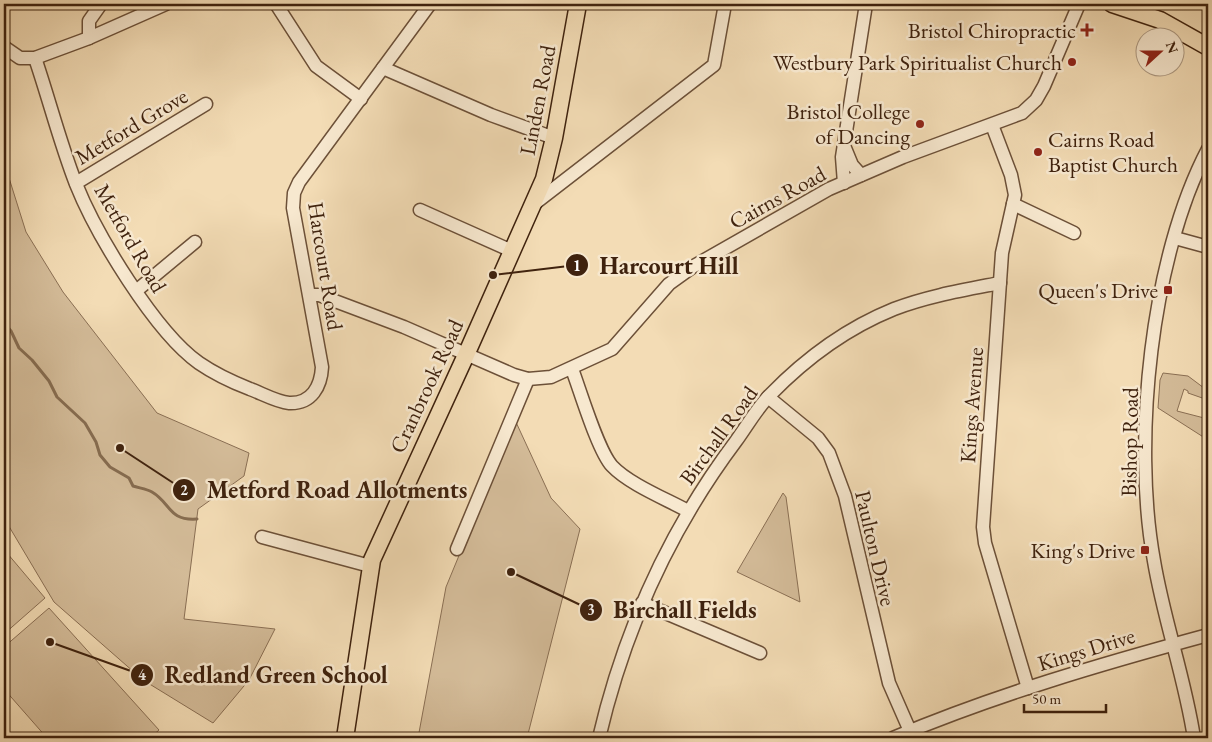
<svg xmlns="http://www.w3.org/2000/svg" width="1212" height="742" viewBox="0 0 1212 742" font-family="'EB Garamond',serif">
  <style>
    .green { fill: #d4bc99; stroke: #8a6f54 }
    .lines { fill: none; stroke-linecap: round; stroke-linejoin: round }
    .stream { stroke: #866c50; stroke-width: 3 }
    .minor-casing { stroke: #6c5038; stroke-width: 15 }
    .major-casing { stroke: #3f220e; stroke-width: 19 }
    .minor { stroke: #f7e8cf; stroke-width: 12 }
    .major { stroke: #f3dcb5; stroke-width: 16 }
    .poi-dot { fill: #8f2418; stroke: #f7e8cf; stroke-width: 2 }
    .labels { text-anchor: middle; stroke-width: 5; stroke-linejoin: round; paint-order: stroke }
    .poi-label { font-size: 22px; fill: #3f220e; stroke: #f7e8cf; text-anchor: end }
    .street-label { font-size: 22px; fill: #3f220e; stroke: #f7e8cf }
    .leader { fill: none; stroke: #3f220e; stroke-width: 2 }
    .callout-dot { fill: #3f220e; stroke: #f7e8cf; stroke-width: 2 }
    .mark-label { font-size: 15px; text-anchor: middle; font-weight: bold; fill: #fff }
    .callout-label { font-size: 24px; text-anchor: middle; font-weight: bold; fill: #3f220e; stroke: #f7e8cf; stroke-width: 5; stroke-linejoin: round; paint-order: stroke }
  </style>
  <rect width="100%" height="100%" fill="#f3dcb5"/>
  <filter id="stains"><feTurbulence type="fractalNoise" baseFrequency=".004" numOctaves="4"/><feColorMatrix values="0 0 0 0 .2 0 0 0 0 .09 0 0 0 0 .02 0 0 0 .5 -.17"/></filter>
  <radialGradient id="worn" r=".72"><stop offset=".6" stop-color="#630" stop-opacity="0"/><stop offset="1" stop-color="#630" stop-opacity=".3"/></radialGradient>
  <g class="green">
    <polygon points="4,162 26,232 63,292 157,413 249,453 244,476 198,509 184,619 275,629 249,680 213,723 143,680 54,602 4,518"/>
    <polygon points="1163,373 1188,376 1208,391 1208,400 1188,393 1188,391 1184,389 1177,411 1208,419 1206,430 1208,431 1208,440 1158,408 1160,380"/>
    <polygon points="515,420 551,498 580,529 527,738 418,738 446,587"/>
    <polygon points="783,493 786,497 800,602 737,572"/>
    <polygon points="7,553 45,598 4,634 4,556"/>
    <polygon points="49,608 159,730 150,738 47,738 4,689 4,647"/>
  </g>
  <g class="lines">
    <path class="stream" d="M4,323L11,331L19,348L32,360L49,381L57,397L85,423L96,442L100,455L110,467L129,478L133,486C139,488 147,489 152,492C171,503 168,521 197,519"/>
    <g class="minor-casing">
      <g id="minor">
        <polyline points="276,4 316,66 361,99"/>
        <polyline points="89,38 89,21 101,4"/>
        <polyline points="4,47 20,58 35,58 89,38 166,4"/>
        <path d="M35,58C49,99 60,143 76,184C96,234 155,332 199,363C215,374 232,382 250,389C261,393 277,402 289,403C312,404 321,386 322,367L293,208L294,193L299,182L430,4"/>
        <polyline points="383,68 491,115 554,138"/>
        <polyline points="992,125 1011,175 1015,195 1002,253 983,527 985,543 1028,688"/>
        <polyline points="845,148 852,165 861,175"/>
        <polyline points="76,183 206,104"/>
        <polyline points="844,183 842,157 866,4"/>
        <polyline points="534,204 714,65 725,4"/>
        <polyline points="1013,204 1074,233"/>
        <polyline points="420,210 512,251"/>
        <polyline points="1175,238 1208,247"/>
        <polyline points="136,291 195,242"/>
        <polyline points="310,295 319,295 404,327 514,375 528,379 551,377 612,349 669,284 694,266 829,189 903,157 1022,113 1036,100 1044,86 1079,4"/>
        <path d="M572,369C580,390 598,451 612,466C629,484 666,499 688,511"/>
        <polyline points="768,397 818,438 829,453 845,496 889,683 910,731"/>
        <polyline points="262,537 370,566"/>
        <polyline points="457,549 528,379"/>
        <polyline points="642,603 760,653"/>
        <path d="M599,738C624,631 670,529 736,441C747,426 757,408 770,395C804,360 847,328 894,309C928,296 964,290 1000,283"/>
        <path d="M893,738C995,695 1101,664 1208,635"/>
        <path d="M1194,738C1185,678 1164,621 1154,561C1132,441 1151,257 1208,149"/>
      </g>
    </g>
    <g class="major-casing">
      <g id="major">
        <polyline points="1112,4 1160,20 1208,47"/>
        <polyline points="345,738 372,560 466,355 544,179 554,138 578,4"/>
      </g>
    </g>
    <use href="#minor" class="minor"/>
    <use href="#major" class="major"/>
  </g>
  <g class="poi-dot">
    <path d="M1084.5 22.5h5v5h5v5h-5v5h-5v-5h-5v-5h5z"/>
    <circle cx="1072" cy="62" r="5"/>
    <circle cx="920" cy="124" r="5"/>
    <circle cx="1038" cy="152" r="5"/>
    <rect x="1163" y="285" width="10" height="10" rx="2.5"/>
    <rect x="1140" y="545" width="10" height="10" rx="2.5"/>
  </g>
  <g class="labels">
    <g class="poi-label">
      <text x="1076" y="38">Bristol Chiropractic</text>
      <text x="1062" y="70">Westbury Park Spiritualist Church</text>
      <text x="910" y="119">Bristol College<tspan x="910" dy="25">of Dancing</tspan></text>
      <text x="1048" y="147" text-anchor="start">Cairns Road<tspan x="1048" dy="25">Baptist Church</tspan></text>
      <text x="1158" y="298">Queen's Drive</text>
      <text x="1135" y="558">King's Drive</text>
    </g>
    <g class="street-label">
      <text transform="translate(537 100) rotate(-79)" y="8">Linden Road</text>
      <text transform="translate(131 126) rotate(-31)" y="8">Metford Grove</text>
      <text transform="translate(777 197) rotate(-29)" y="8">Cairns Road</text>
      <text transform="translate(131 238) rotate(60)" y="8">Metford Road</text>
      <text transform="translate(326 266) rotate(81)" y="8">Harcourt Road</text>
      <text transform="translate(426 386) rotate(-65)" y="8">Cranbrook Road</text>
      <text transform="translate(971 405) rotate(-86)" y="8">Kings Avenue</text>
      <text transform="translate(718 435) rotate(-54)" y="8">Birchall Road</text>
      <text transform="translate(1129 442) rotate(-89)" y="8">Bishop Road</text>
      <text transform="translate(876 548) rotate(77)" y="8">Paulton Drive</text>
      <text transform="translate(1086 649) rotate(-17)" y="8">Kings Drive</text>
    </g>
  </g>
  <path class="leader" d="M493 275L577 265M120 448L184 490M511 572L591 610M50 642L142 675"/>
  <g class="callout-dot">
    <circle cx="493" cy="275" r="5"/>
    <circle cx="120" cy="448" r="5"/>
    <circle cx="511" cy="572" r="5"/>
    <circle cx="50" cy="642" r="5"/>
    <circle cx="577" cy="265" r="12"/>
    <circle cx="184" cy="490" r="12"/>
    <circle cx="591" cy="610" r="12"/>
    <circle cx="142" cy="675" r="12"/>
  </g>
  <g class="mark-label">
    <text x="577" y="271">1</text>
    <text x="184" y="495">2</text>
    <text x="591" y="615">3</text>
    <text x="142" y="680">4</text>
  </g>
  <g class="callout-label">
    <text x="669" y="274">Harcourt Hill</text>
    <text x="337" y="498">Metford Road Allotments</text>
    <text x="685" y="618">Birchall Fields</text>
    <text x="276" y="683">Redland Green School</text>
  </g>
  <rect width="1212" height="742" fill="none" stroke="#f3dcb5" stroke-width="20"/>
  <rect x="5" y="5" width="1202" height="732" fill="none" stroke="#3f220e" stroke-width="2.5"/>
  <rect x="10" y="10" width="1192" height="722" fill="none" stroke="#3f220e"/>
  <g transform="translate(1160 52) rotate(69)"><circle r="24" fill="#f7e8cf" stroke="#ad9982"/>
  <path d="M0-4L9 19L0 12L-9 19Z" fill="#8f2418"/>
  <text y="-8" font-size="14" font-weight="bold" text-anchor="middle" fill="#3f220e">N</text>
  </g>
  <path d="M1024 704v8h82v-8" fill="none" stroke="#3f220e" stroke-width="2.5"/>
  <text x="1032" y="704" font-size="15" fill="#3f220e" stroke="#f7e8cf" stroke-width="4" paint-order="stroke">50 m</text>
  <rect width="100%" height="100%" filter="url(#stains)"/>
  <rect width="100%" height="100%" fill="url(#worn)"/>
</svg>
